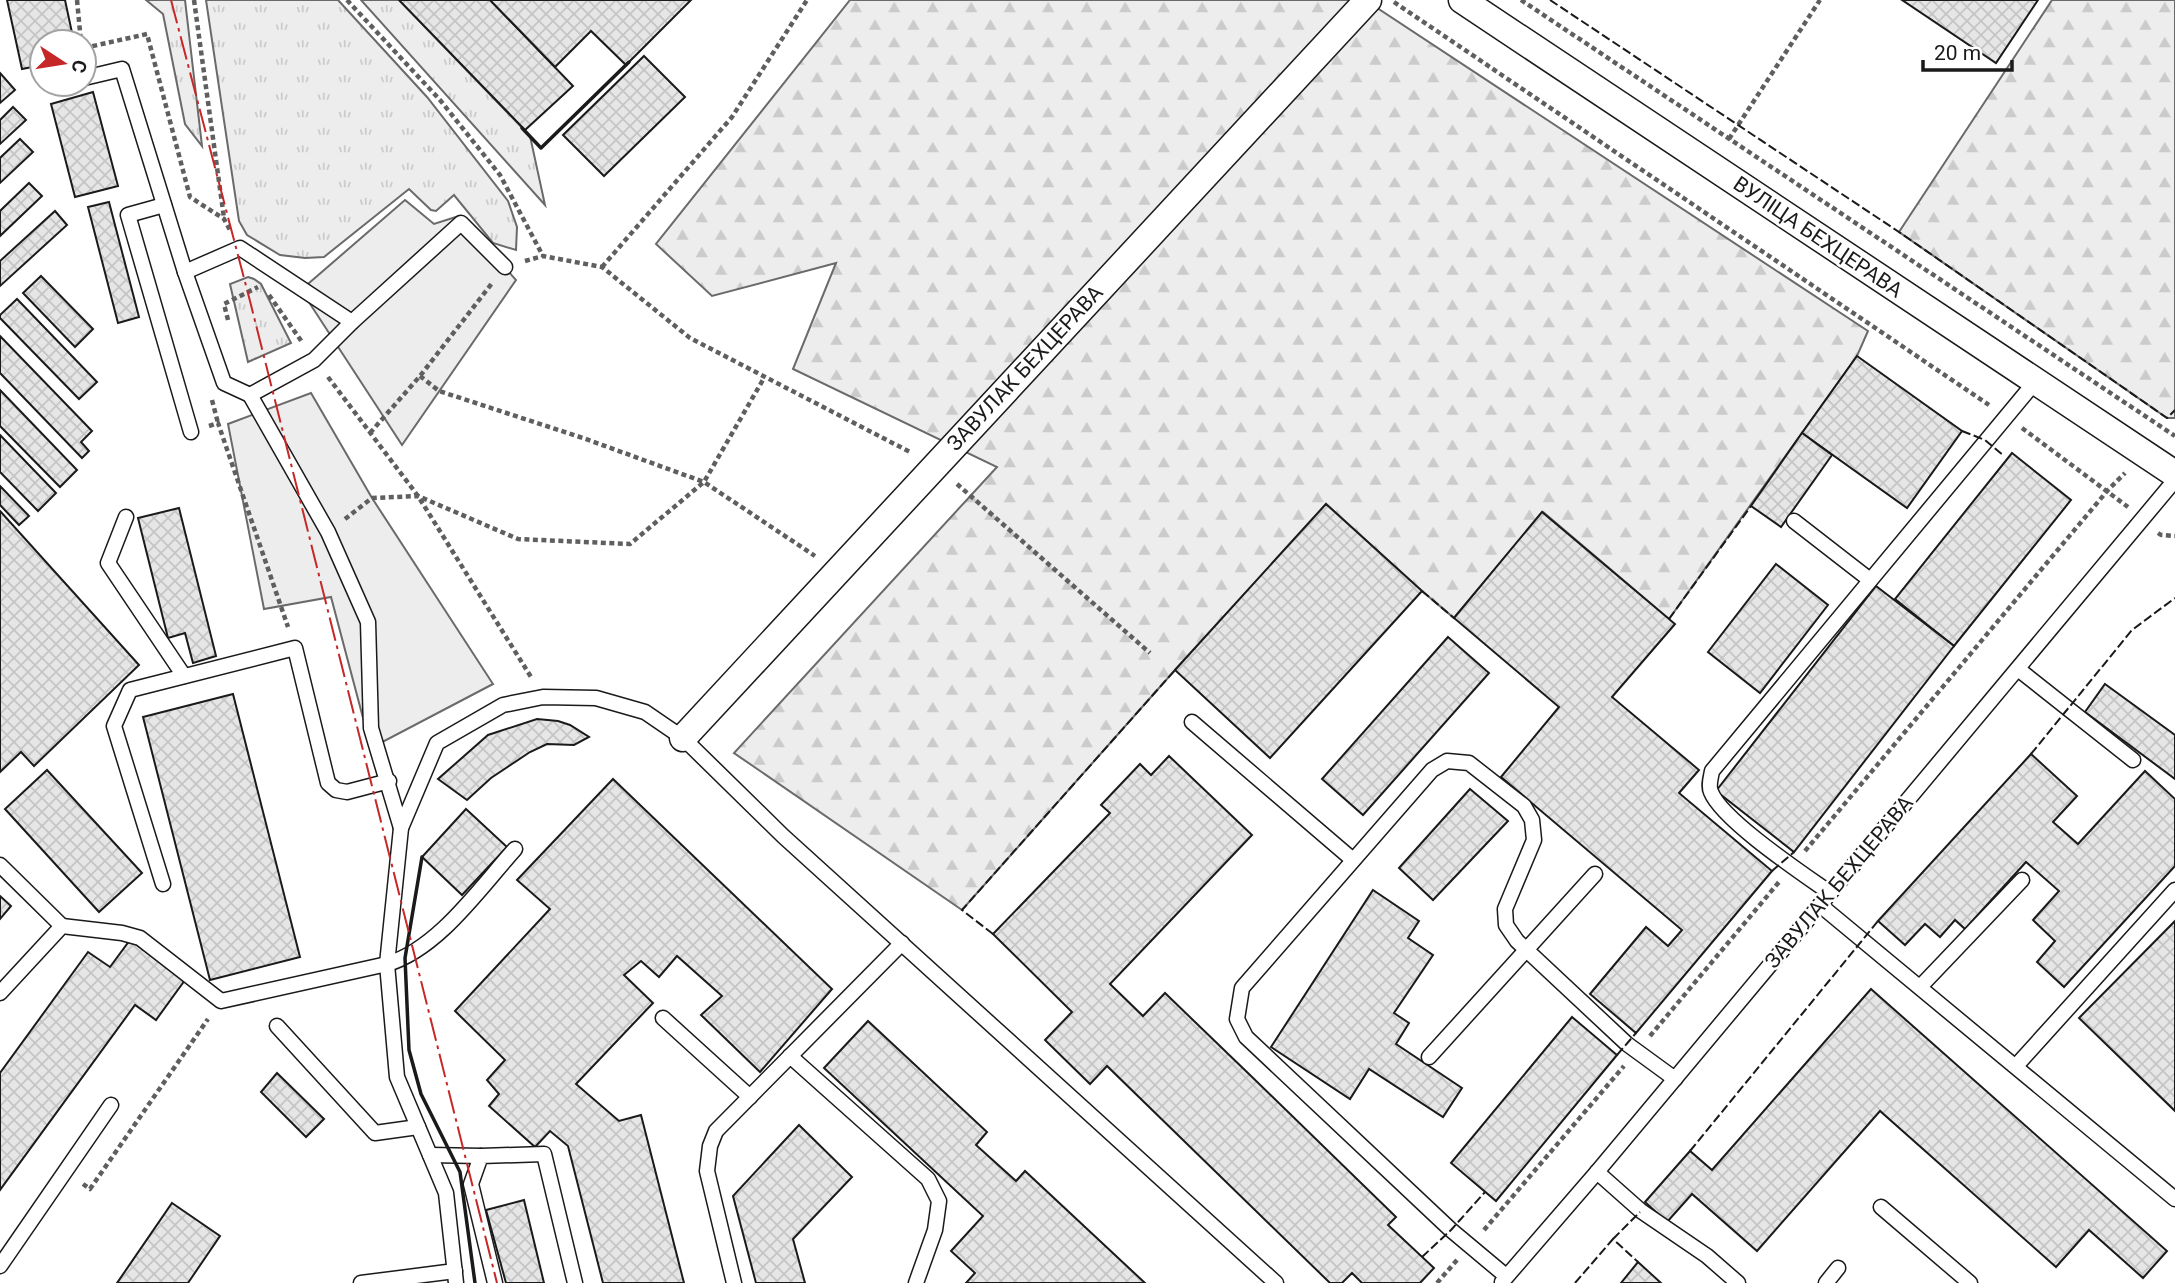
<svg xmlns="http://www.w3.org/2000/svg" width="2175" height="1283" viewBox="0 0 2175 1283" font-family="Roboto,sans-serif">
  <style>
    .grass { fill: url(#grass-tufts); stroke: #6a6a6a; stroke-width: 2 }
    .forest { fill: url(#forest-firs); stroke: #6a6a6a; stroke-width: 2 }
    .built { fill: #ededed; stroke: #6a6a6a; stroke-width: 2 }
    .building { fill: url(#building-cross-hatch); stroke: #1a1a1a; stroke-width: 2 }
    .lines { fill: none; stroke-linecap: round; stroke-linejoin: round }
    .lane-casing { stroke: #1a1a1a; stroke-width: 17 }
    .street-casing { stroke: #1a1a1a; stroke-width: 29 }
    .path { stroke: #5f5f5f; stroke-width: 4.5; stroke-dasharray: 5 3.5; stroke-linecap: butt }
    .lane { stroke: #fff; stroke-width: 14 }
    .street { stroke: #fff; stroke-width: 26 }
    .fence { stroke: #1a1a1a; stroke-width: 2; stroke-dasharray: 9 3.5; stroke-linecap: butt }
    .wall { stroke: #1a1a1a; stroke-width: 3.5 }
    .power { stroke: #c62828; stroke-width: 2; stroke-dasharray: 24 5 3.5 5; stroke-linecap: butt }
    .labels { text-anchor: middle; stroke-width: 5; stroke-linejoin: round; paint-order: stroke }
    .street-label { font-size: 21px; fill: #1a1a1a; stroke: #fff }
  </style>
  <defs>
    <pattern id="grass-tufts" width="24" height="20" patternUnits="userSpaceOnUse" patternTransform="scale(1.75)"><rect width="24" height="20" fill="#ededed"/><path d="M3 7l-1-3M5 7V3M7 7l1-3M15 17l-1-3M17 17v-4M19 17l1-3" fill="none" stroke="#cbcbcb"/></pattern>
    <pattern id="forest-firs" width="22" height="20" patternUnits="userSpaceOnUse" patternTransform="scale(1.75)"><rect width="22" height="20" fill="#ededed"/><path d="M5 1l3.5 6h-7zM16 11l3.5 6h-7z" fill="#cbcbcb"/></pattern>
    <pattern id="building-cross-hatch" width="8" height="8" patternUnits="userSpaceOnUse" patternTransform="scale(1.75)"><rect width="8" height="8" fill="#e6e6e6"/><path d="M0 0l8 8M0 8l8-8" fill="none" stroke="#c5c5c5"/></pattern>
  </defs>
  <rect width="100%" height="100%" fill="#fff"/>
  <g class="grass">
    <polygon points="146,0 185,0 202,146 185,124 163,14"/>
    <polygon points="206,0 338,0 427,97 508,201 517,227 516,250 493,243 454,195 436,211 431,210 409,189 324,257 305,258 280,255 247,235 239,221"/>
    <polygon points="361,0 399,0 530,136 545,205"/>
    <polygon points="248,277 254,279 261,284 291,343 248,362 230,284"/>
  </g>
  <g class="forest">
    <polygon points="850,0 1365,0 1868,331 1857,356 1669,619 1543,512 1454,618 1422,591 1326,504 1175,670 962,910 734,753 997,467 793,369 836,263 712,296 656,244"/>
    <polygon points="2052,0 2175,0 2175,418 2167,418 1899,232"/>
  </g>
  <g class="built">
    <polygon points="405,200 434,224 459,216 516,280 402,445 301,290"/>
    <polygon points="311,393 372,498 493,684 371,748 331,597 264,609 228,424"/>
  </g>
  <g class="building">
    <polygon points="7,0 65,0 74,42 42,42 42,65 22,69"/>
    <polygon points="399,0 490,0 573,86 525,130"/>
    <polygon points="490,0 691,0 626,65 591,31 555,67"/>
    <polygon points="1902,0 2038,0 1996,63"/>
    <polygon points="644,56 685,97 604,176 563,135"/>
    <polygon points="0,73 15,90 0,103"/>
    <polygon points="93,92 118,186 75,197 51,104"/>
    <polygon points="13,107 26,120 0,144 0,120"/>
    <polygon points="20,139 33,152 0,183 0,158"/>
    <polygon points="29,183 42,196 0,236 0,211"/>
    <polygon points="109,202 139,317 118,323 88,207"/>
    <polygon points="55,211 67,225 0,286 0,261"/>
    <polygon points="41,276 93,329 75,347 23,293"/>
    <polygon points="17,299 97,382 79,399 0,318 0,315"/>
    <polygon points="0,336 92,431 81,442 89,451 82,458 0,373"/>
    <polygon points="1857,356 1962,431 1907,508 1802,433"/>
    <polygon points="0,390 77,470 60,487 0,426"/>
    <polygon points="1802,433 1832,455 1781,527 1751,506"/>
    <polygon points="0,435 56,493 38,511 0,472"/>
    <polygon points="2012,453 2071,500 1954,646 1895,599"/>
    <polygon points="0,486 29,516 19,525 0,505"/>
    <polygon points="1326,504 1422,591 1270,758 1175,670"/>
    <polygon points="179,508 216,656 193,663 185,633 168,638 138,518"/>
    <polygon points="0,511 139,665 34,766 21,752 0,772"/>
    <polygon points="1542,512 1675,624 1612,697 1699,770 1679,793 1772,871 1636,1033 1590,994 1646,927 1668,946 1682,930 1501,777 1559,707 1454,618"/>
    <polygon points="1776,564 1828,605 1760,693 1708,652"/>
    <polygon points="1876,586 1954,646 1794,852 1716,791"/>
    <polygon points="1448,637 1489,673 1363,815 1322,779"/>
    <polygon points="2105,684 2175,735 2175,779 2085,712"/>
    <polygon points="233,694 300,957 210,980 143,717"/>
    <polygon points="537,719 558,721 570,725 589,737 574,745 547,744 530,752 491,778 467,800 438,779 488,735"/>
    <polygon points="2031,754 2077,796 2053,822 2078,844 2145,771 2175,799 2175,866 2064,987 2037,962 2055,941 2033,920 2059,891 2026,862 1965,929 1955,920 1940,937 1925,924 1905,945 1878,921"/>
    <polygon points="1169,756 1252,835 1110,984 1143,1016 1165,993 1250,1075 1396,1217 1388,1225 1434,1268 1420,1283 1362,1283 1352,1273 1342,1283 1330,1283 1107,1066 1090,1084 1045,1040 1072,1012 993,934 1110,813 1101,805 1140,764 1151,775"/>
    <polygon points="47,770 142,873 99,912 5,809"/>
    <polygon points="613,779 832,989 760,1072 701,1015 722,996 677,956 659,977 641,961 624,975 653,1003 576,1084 619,1121 641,1115 684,1283 603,1283 568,1146 550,1131 535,1147 489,1106 499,1094 487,1080 505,1060 455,1011 550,909 517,880"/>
    <polygon points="1470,789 1508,821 1433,900 1399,868"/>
    <polygon points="466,809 507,847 462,895 422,857"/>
    <polygon points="1373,890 1419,921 1408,938 1433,955 1394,1013 1409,1023 1396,1044 1462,1088 1443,1117 1369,1069 1350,1099 1271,1047"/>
    <polygon points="0,896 11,906 0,919"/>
    <polygon points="2175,921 2175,1111 2079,1018"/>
    <polygon points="130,940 185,980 156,1020 135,1005 0,1190 0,1073 88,952 110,967"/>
    <polygon points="1871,989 2167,1251 2143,1278 2089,1230 2056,1267 1880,1111 1757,1251 1692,1194 1667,1222 1645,1202 1690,1151 1712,1170"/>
    <polygon points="1572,1017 1617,1055 1496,1201 1451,1163"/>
    <polygon points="868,1021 987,1132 976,1145 1016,1181 1025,1171 1145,1283 966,1283 975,1273 951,1251 983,1216 824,1068"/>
    <polygon points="277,1073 324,1119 306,1137 261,1092"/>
    <polygon points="799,1125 852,1177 793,1239 805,1283 756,1283 733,1196"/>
    <polygon points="524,1200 544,1283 506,1283 486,1210"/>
    <polygon points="172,1203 220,1236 188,1283 117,1283"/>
    <polygon points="1638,1262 1661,1283 1621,1283"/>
  </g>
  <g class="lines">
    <g class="lane-casing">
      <g id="lane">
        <polyline points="84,78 122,69 185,272 224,383 250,395"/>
        <polyline points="164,205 128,215 191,432"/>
        <polyline points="185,272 240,248 352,322"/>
        <polyline points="126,517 108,563 184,676"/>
        <polyline points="1794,521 1870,580"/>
        <polyline points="2018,669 2133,760"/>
        <polyline points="1192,722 1353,860"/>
        <polyline points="401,828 371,728 368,622 328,532 250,395 314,360 352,322 461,223 505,267"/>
        <polyline points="0,865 62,926"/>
        <polyline points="163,884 114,726 130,690 295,648 328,783 336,790 347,792 389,781"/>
        <path d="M1830,893C1803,874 1722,820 1711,792C1708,786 1711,777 1712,771L2035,382"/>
        <polyline points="1820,905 2175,1199"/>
        <polyline points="1920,987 2022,880"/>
        <path d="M0,993L62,926L122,933L140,938L221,1001L387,964C438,949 480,888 515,849"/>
        <polyline points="663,1018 750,1097"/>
        <polyline points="277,1026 375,1133 418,1127"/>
        <polyline points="790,1056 928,1179 939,1201 935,1230 916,1283"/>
        <polyline points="1429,1057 1595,874"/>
        <polyline points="2016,1066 2175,890"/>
        <polyline points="430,1155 481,1156"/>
        <polyline points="1597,1172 1641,1211 1707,1256 1738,1283"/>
        <polyline points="1881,1207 1970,1283"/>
        <polyline points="0,1266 111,1105"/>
        <polyline points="1506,1276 1451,1230 1246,1037 1237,1019 1242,988 1432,770 1447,761 1469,763 1524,806 1532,820 1534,840 1505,909 1506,925 1517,941 1627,1044 1675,1079"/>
        <polyline points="1502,1282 1597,1172 2175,480"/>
        <polyline points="361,1283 455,1271"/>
        <polyline points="456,1283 446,1193 397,1077 387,964 401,828 437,743 503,705 543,697 596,698 645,712 683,738 783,836 1276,1283"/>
        <polyline points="495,1283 471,1184 481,1156 544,1154 575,1283"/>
        <polyline points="734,1283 707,1171 710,1146 716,1131 902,943"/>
        <polyline points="1826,1283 1838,1268"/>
      </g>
    </g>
    <g class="street-casing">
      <g id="street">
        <polyline points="1462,0 2175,474"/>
        <polyline points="683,738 1368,0"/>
      </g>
    </g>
    <g class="path">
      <polyline points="77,0 81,42"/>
      <polyline points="194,0 224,218"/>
      <polyline points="347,0 440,100 500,175 543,256"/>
      <polyline points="1521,0 2175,436"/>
      <polyline points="1394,2 1989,405"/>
      <polyline points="84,48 147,34 190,197 224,219 230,230"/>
      <polyline points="1729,139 1820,0"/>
      <polyline points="525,261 543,256 602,267 690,338 910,452"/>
      <polyline points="602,267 732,117 807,0"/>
      <polyline points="269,295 302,342"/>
      <polyline points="228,320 224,304 258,287"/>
      <polyline points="420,376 439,391 583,438 704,482 815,556"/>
      <polyline points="328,377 418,496 531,677"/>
      <polyline points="212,400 218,423"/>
      <polyline points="209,426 218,423 288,627"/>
      <polyline points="2022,428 2128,507"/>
      <polyline points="370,433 420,376 493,282"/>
      <polyline points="957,484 1150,653"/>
      <polyline points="345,519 372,498 418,496 518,539 630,544 704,482 764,378"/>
      <polyline points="2158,533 2161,535 2175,536"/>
      <polyline points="1805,851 2108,490 2125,473"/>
      <polyline points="1650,1036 1779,882"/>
      <polyline points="83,1184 90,1189 208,1019"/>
      <polyline points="1484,1230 1624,1066"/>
      <polyline points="1437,1283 1457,1260"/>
    </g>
    <use href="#lane" class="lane"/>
    <use href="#street" class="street"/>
    <g class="fence">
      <polyline points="1550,0 1899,232 2167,418 2175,410"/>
      <polyline points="1962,431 1985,440 2004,456"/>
      <polyline points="1422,591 1454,618"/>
      <polyline points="1669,619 1751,506"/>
      <polyline points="2031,754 2132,630 2175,598"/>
      <polyline points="1772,871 1794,852"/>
      <polyline points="993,934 962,910 1175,670"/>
      <polyline points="1617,1055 1636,1033"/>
      <polyline points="1690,1151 1878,921"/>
      <polyline points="1613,1239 1640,1212"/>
      <polyline points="1422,1257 1451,1230 1485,1192"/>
      <polyline points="1575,1283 1613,1239 1638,1262"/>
    </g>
    <g class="wall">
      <polyline points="522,128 541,148 629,62"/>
      <polyline points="422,857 405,958 409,1050 421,1094 460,1172 475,1283"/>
    </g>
    <polyline class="power" points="171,0 250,301 497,1283"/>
  </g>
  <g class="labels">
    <g class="street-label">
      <text transform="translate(1818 237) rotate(34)" y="7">ВУЛІЦА БЕХЦЕРАВА</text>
      <text transform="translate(1025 368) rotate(-47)" y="7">ЗАВУЛАК БЕХЦЕРАВА</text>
      <text transform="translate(1839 882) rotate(-50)" y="7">ЗАВУЛАК БЕХЦЕРАВА</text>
    </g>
  </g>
  <g transform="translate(63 63) rotate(102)"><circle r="33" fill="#ffffff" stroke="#a3a3a3" stroke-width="2"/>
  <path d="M0-5L12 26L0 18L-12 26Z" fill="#c62828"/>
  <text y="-10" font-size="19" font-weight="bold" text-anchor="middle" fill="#1a1a1a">С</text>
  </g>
  <path d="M1923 60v10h89v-10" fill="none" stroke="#1a1a1a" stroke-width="3.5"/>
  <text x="1934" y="60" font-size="21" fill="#1a1a1a" stroke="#ffffff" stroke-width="5" paint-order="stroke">20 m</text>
</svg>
